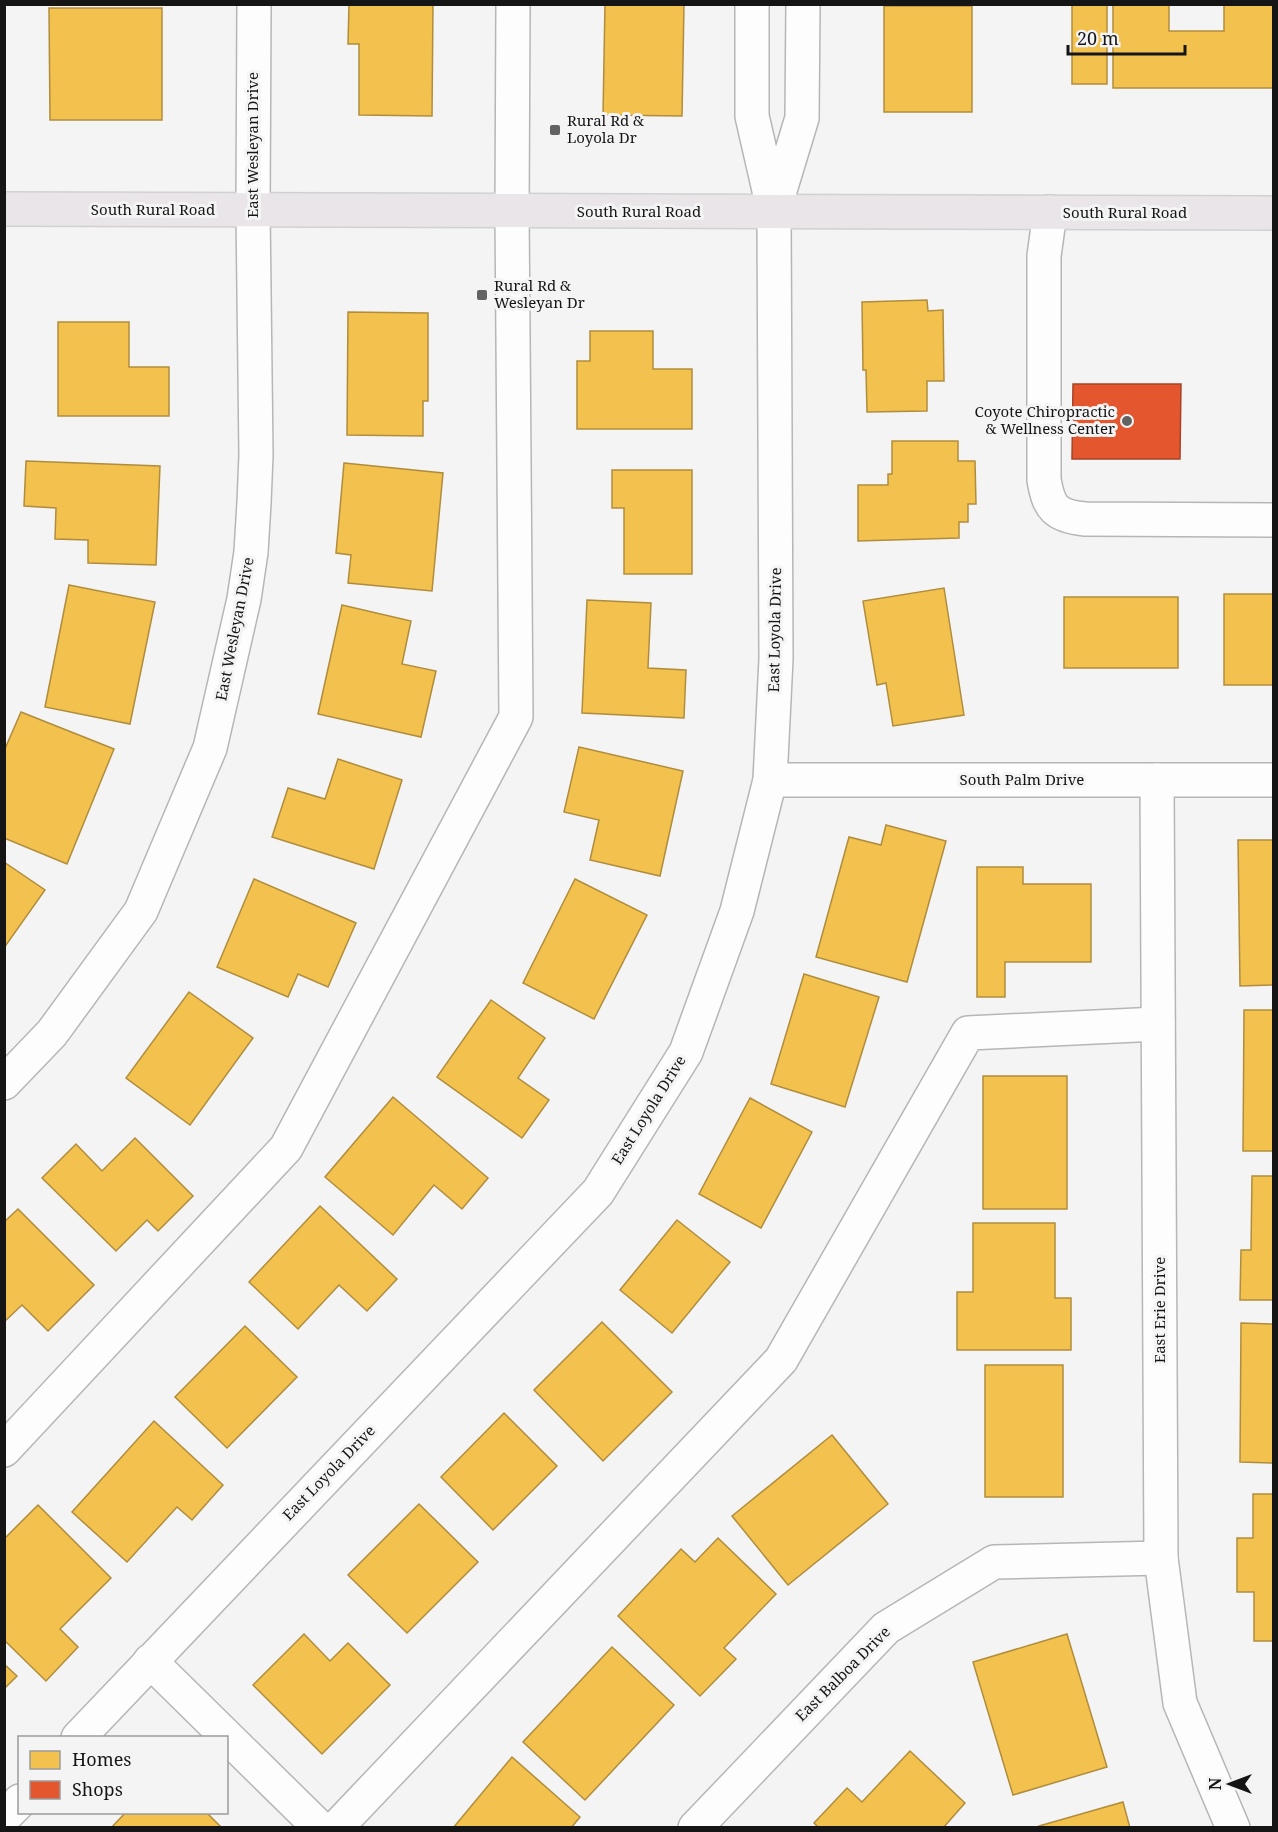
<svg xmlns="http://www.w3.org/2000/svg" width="1278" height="1832" viewBox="0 0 1278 1832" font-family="'Noto Serif',serif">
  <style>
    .homes { fill: #f2c14e; stroke: #b08d3d; stroke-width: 1.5 }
    .shops { fill: #e4572e; stroke: #a64327; stroke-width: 1.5 }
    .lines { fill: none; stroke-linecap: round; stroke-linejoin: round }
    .minor-casing { stroke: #b6b6b7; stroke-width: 36 }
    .major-casing { stroke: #d1d1d1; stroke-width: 36 }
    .minor { stroke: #fdfdfe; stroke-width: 33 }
    .major { stroke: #e9e5e9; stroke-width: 33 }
    .poi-dot { fill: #636364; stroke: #f4f4f5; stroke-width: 2 }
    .labels { text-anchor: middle; stroke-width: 6; stroke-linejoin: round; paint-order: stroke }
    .poi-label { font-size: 15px; fill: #151516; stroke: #f4f4f5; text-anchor: start }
    .street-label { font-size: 15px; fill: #151516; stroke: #f4f4f5 }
  </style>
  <rect width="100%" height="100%" fill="#f4f4f5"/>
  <g class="homes">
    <polygon points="349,4 433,4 432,116 359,115 359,44 348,44"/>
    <polygon points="605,4 684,4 682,116 603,115"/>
    <rect x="1072" y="4" width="35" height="80"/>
    <polygon points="1113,4 1169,4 1169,31 1224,31 1224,4 1274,4 1274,88 1113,88"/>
    <rect x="884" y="6" width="88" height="106"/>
    <polygon points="49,8 162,8 162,120 50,120"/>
    <polygon points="927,300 928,311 943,310 944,381 927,381 927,411 867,412 866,370 863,370 862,302"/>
    <polygon points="348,312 428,313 428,401 423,401 423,436 347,435"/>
    <polygon points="58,322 129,322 129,367 169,367 169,416 58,416"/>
    <polygon points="590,331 653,331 653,369 692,369 692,429 577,429 577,361 590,361"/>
    <polygon points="892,441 958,441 958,461 975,461 976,504 968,504 968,522 959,522 959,538 858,541 858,485 888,485 888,474 892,474"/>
    <polygon points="26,461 160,466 156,565 88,563 88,540 55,539 56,508 24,506"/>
    <polygon points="344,463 443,473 432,591 348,583 351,555 336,553"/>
    <polygon points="612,470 692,470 692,574 624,574 624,508 612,508"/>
    <polygon points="69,585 155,602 130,724 45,707"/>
    <polygon points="944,588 964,715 893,726 886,683 877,685 863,601"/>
    <rect x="1224" y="594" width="50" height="91"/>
    <rect x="1064" y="597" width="114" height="71"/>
    <polygon points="587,600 651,603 648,668 686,670 684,718 582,713"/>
    <polygon points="342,605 411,621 402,664 436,671 421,737 318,714"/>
    <polygon points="21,712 114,749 67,864 4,838 4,751"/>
    <polygon points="579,747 683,771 660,876 590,860 599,820 564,812"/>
    <polygon points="338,759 402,780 374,869 272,837 288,788 325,799"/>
    <polygon points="886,825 946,841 907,982 816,957 849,837 881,845"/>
    <polygon points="1238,840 1274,840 1274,985 1240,986"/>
    <polygon points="4,862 45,890 4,948"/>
    <polygon points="977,867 1023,867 1023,884 1091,884 1091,962 1005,962 1005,997 977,997"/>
    <polygon points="254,879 356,923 328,987 298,974 288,997 217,967"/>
    <polygon points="575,879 647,915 594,1019 523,983"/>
    <polygon points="804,974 879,997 845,1107 771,1084"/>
    <polygon points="189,992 253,1038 190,1125 126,1078"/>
    <polygon points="491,1000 545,1038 518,1078 549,1100 522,1138 437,1077"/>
    <polygon points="1244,1010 1274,1010 1274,1151 1243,1151"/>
    <rect x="983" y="1076" width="84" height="133"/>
    <polygon points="393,1097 488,1178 462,1209 434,1185 393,1235 325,1177"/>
    <polygon points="750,1098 812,1132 761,1228 699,1194"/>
    <polygon points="135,1138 193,1196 158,1231 147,1220 116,1251 42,1178 76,1144 102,1171"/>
    <polygon points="1252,1176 1274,1176 1274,1300 1240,1300 1241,1250 1251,1250"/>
    <polygon points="320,1206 397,1279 367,1311 339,1285 298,1329 249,1282"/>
    <polygon points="18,1209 94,1285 48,1331 22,1305 4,1322 4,1222"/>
    <polygon points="677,1220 730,1262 672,1333 620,1290"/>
    <polygon points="973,1223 1055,1223 1055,1298 1071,1298 1071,1350 957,1350 957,1292 973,1292"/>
    <polygon points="602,1322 672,1392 603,1461 534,1390"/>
    <polygon points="1241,1323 1274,1324 1274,1463 1240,1462"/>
    <polygon points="245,1326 297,1377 227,1448 175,1397"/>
    <rect x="985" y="1365" width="78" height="132"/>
    <polygon points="504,1413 557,1466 493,1530 441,1477"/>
    <polygon points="154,1421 223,1485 192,1520 177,1507 127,1562 72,1512"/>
    <polygon points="832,1435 888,1504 788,1585 732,1516"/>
    <polygon points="1253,1494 1274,1494 1274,1641 1254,1641 1254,1592 1237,1592 1237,1538 1253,1538"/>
    <polygon points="419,1504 478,1562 407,1633 348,1575"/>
    <polygon points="38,1505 111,1578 60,1629 78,1647 46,1681 4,1640 4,1539"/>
    <polygon points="718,1538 776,1594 724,1648 736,1659 700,1696 618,1616 681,1549 695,1562"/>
    <polygon points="304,1634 330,1661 348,1643 390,1685 322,1754 253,1685"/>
    <polygon points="1067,1634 1107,1767 1013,1795 973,1662"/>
    <polygon points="612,1647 674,1705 585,1800 523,1742"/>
    <polygon points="4,1664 17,1676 4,1689"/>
    <polygon points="910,1751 965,1803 943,1828 819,1828 814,1823 847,1788 862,1802"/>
    <polygon points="512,1757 580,1817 571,1828 453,1828"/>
    <polygon points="1123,1802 1130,1828 1040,1828 1039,1826"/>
    <polygon points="126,1812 206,1812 222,1828 111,1828"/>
  </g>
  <polygon class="shops" points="1073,384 1181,384 1180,459 1072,459"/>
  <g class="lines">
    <g class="minor-casing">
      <g id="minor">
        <polyline points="774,210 802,118 803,4"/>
        <path d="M1050,212L1044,256V480C1049,508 1055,516 1085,519L1274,520"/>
        <polyline points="770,780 1274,780"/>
        <polyline points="1157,780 1161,1558 1180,1703 1233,1828"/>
        <polyline points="4,1083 52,1033 141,911 210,748 244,599 251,552 254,503 256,455 253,210 254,4"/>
        <polyline points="4,1450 286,1148 516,717 512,211 513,4"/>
        <polyline points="150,1661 320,1828"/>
        <polyline points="78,1738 598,1192 686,1052 737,911 770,780 776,659 774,212 752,116 752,4"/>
        <polyline points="4,1817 20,1801"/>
        <polyline points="336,1828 781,1360 968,1033 1158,1024"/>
        <polyline points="695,1828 886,1628 994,1562 1161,1558"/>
      </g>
    </g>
    <g class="major-casing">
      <polyline id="major" points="4,209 1274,213"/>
    </g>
    <use href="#minor" class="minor"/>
    <use href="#major" class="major"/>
  </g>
  <g class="poi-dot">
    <rect x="549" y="124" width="12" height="12" rx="3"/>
    <rect x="476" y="289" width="12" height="12" rx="3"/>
    <circle cx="1127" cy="421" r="6"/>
  </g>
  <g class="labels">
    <g class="poi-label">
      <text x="567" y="126">Rural Rd &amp;<tspan x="567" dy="17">Loyola Dr</tspan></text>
      <text x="494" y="291">Rural Rd &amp;<tspan x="494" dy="17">Wesleyan Dr</tspan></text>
      <text x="1115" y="417" text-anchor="end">Coyote Chiropractic<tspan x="1115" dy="17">&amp; Wellness Center</tspan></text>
    </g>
    <g class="street-label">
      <text transform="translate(253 145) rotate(-90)" y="5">East Wesleyan Drive</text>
      <text x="153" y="215">South Rural Road</text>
      <text x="639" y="217">South Rural Road</text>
      <text x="1125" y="218">South Rural Road</text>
      <text transform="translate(235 629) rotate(-79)" y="5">East Wesleyan Drive</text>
      <text transform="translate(775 630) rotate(-89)" y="5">East Loyola Drive</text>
      <text x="1022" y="785">South Palm Drive</text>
      <text transform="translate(649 1110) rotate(-58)" y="5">East Loyola Drive</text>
      <text transform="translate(1160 1310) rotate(-90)" y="5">East Erie Drive</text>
      <text transform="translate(329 1473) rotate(-46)" y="5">East Loyola Drive</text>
      <text transform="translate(843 1674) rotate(-45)" y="5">East Balboa Drive</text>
    </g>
  </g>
  <rect width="1278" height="1832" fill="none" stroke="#151516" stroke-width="12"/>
  <rect x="18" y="1736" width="210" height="78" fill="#f4f4f5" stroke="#9b9b9c" stroke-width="1.5"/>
  <rect x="30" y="1751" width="30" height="18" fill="#f2c14e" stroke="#9b9b9c" stroke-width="1.5"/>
  <text x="72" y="1766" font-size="18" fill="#151516">Homes</text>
  <rect x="30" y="1781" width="30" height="18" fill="#e4572e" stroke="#9b9b9c" stroke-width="1.5"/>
  <text x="72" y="1796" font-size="18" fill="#151516">Shops</text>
  <g transform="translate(1230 1784) rotate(270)" stroke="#f4f4f5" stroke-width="4.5" paint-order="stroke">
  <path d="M0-4.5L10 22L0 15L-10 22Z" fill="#151516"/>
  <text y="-9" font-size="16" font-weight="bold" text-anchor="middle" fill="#151516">N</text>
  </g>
  <path d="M1068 45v9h117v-9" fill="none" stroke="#151516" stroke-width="3"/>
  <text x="1077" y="45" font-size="18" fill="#151516" stroke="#f4f4f5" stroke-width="4.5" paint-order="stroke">20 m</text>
</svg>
